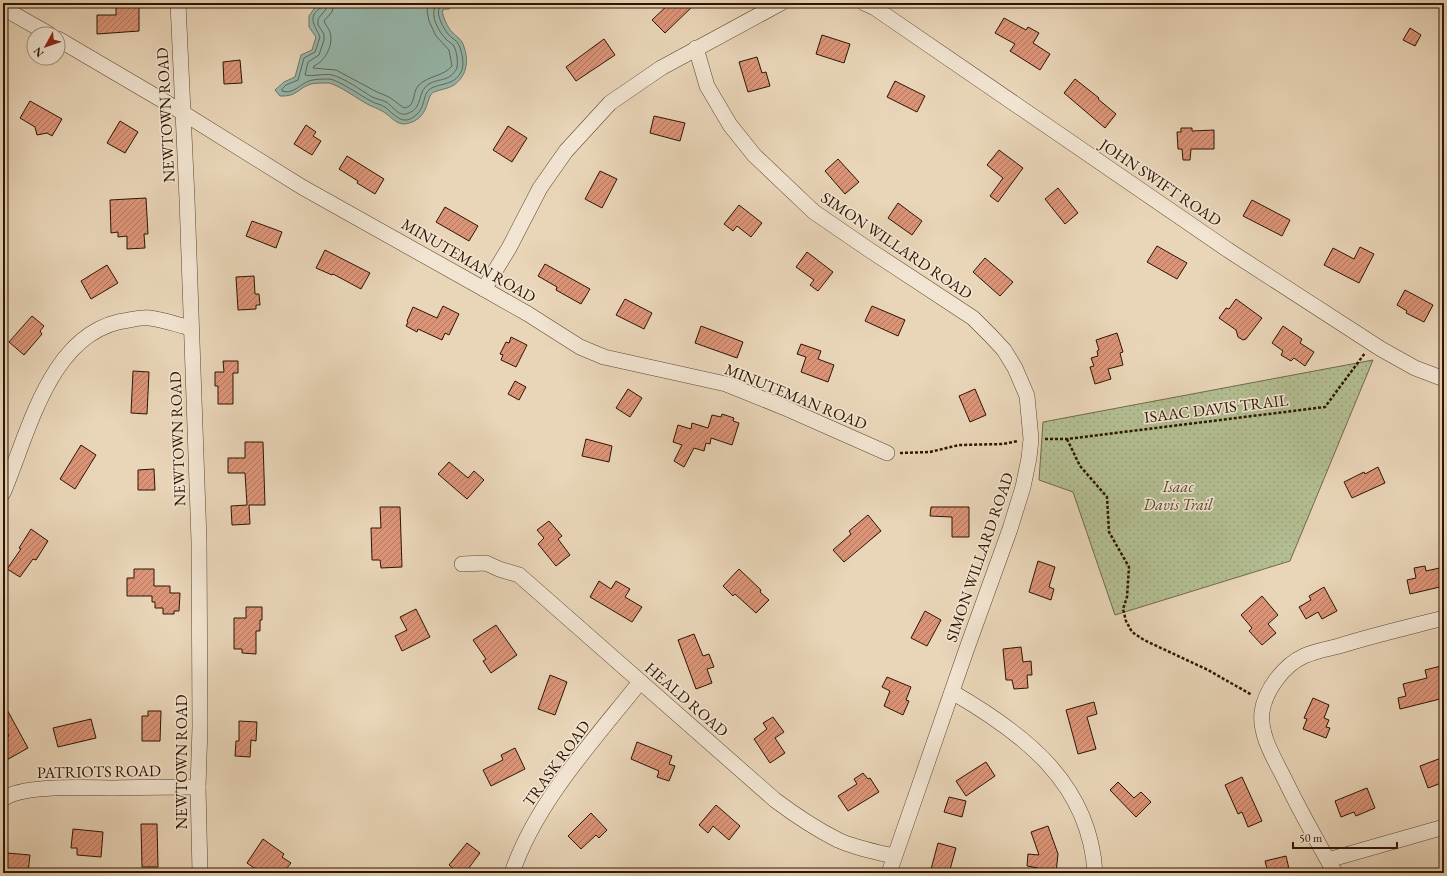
<svg xmlns="http://www.w3.org/2000/svg" width="1447" height="876" viewBox="0 0 1447 876" font-family="'EB Garamond',serif">
  <style>
    .grass { fill: url(#grass-dots); stroke: #706949 }
    .water { fill: #97b9ae; stroke: #6d7768 }
    .lines { fill: none; stroke-linecap: round; stroke-linejoin: round }
    .shore { stroke: #626657; stroke-width: 1 }
    .building { fill: url(#building-hatch); stroke: #2e1400 }
    .minor-casing { stroke: #5d442e; stroke-width: 16 }
    .path { stroke: #2e1400; stroke-width: 2.5; stroke-dasharray: 3 2; stroke-linecap: butt }
    .minor { stroke: #f1e4d1; stroke-width: 15 }
    .labels { text-anchor: middle; stroke-width: 3.5; stroke-linejoin: round; paint-order: stroke }
    .street-label { font-size: 16px; fill: #2e1400; stroke: #f1e4d1 }
    .park-label { font-size: 16px; font-style: italic; fill: #56472c; stroke: #f1e4d1 }
  </style>
  <defs>
    <pattern id="grass-dots" width="8" height="8" patternUnits="userSpaceOnUse"><rect width="8" height="8" fill="#b3be92"/><path d="M2 2h.1M6 6h.1" fill="none" stroke="#9aa27c" stroke-width="1.8" stroke-linecap="round"/></pattern>
    <pattern id="building-hatch" width="6" height="6" patternUnits="userSpaceOnUse"><rect width="6" height="6" fill="#dc9478"/><path d="M-1 1l2-2M0 6l6-6M5 7l2-2" fill="none" stroke="#b37860"/></pattern>
  </defs>
  <rect width="100%" height="100%" fill="#e9d5b8"/>
  <filter id="stains"><feTurbulence type="fractalNoise" baseFrequency=".005" numOctaves="4"/><feColorMatrix values="0 0 0 0 .2 0 0 0 0 .09 0 0 0 0 .02 0 0 0 .5 -.17"/></filter>
  <radialGradient id="worn" r=".72"><stop offset=".6" stop-color="#630" stop-opacity="0"/><stop offset="1" stop-color="#630" stop-opacity=".3"/></radialGradient>
  <polygon class="grass" points="1373,360 1290,561 1115,615 1073,492 1039,480 1043,422"/>
  <path class="water" d="M325,3H448L450,8L449,9H445L442,11C444,19 447,27 453,33C456,36 461,39 463,44C469,59 468,75 454,85C448,89 441,89 434,92C426,95 430,115 412,122C396,129 392,115 380,110C377,108 373,107 369,105C359,100 339,85 329,83C324,83 315,83 311,84C298,88 297,97 280,96L275,90L284,82L295,77L301,55L312,50L316,37L309,27V16L316,6Z"/>
  <g class="lines">
    <g class="shore">
      <path d="M323,3L322,7C306,17 315,25 320,37L315,52L304,58L298,80L286,85L282,89V91C293,95 300,84 309,81C314,79 325,79 330,79C340,81 361,96 371,101C375,104 381,104 385,107C395,115 403,127 416,115C426,107 422,95 430,89C439,83 454,86 461,72C465,65 462,52 459,45C457,40 451,38 448,34C444,29 436,15 439,9C440,6 443,5 445,3"/>
      <path d="M328,3L326,9L318,19V25L324,34V40L319,55L308,62L305,75C313,77 324,73 332,75C344,78 361,90 372,97C377,99 382,100 386,102C394,107 399,118 409,113C423,108 417,91 429,84C439,78 450,82 457,68C458,62 457,52 454,46C452,43 447,41 445,38C437,29 429,13 437,3"/>
      <path d="M334,3L332,12L324,21C325,25 329,28 330,32C334,45 325,61 314,66L313,68L336,70L377,92L389,97L404,108C416,107 412,93 418,86C428,75 443,77 452,66L449,50L436,36L429,21L427,11L429,3"/>
    </g>
  </g>
  <g class="building">
    <polygon points="670,3 696,3 665,33 652,20"/>
    <polygon points="139,5 139,31 97,34 97,15 116,15 116,6"/>
    <polygon points="1004,18 1026,30 1028,27 1039,33 1033,43 1050,54 1040,70 1010,51 1015,44 995,33"/>
    <polygon points="1410,28 1421,35 1415,46 1403,40"/>
    <polygon points="822,35 850,44 844,63 816,54"/>
    <polygon points="604,39 615,55 576,81 566,67"/>
    <polygon points="757,57 762,73 766,72 770,86 748,92 739,62"/>
    <polygon points="240,60 242,83 224,84 223,62"/>
    <polygon points="1075,79 1099,98 1098,99 1116,114 1105,128 1064,93"/>
    <polygon points="895,81 925,96 917,112 887,97"/>
    <polygon points="30,101 62,119 52,136 47,133 37,135 35,127 20,118"/>
    <polygon points="654,116 685,123 680,141 650,133"/>
    <polygon points="120,121 138,132 125,153 107,143"/>
    <polygon points="306,125 316,132 313,136 321,141 312,155 294,144"/>
    <polygon points="508,126 527,138 512,162 493,150"/>
    <polygon points="1181,128 1192,128 1192,131 1214,130 1214,149 1191,149 1190,160 1183,160 1182,149 1178,149 1177,132 1181,132"/>
    <polygon points="999,150 1023,168 998,202 990,196 1003,178 987,165"/>
    <polygon points="347,156 384,179 375,194 357,183 358,181 339,169"/>
    <polygon points="838,159 859,182 845,194 825,171"/>
    <polygon points="600,171 617,179 602,208 585,199"/>
    <polygon points="1058,188 1078,213 1065,224 1045,199"/>
    <polygon points="146,198 148,234 144,234 145,248 127,249 127,236 118,237 118,232 111,233 110,200"/>
    <polygon points="1252,200 1290,220 1282,236 1243,216"/>
    <polygon points="898,203 922,221 912,235 888,218"/>
    <polygon points="739,205 762,223 751,237 737,226 733,231 724,224"/>
    <polygon points="445,207 478,226 469,241 436,222"/>
    <polygon points="252,221 282,232 276,248 246,236"/>
    <polygon points="1157,246 1187,263 1177,279 1147,262"/>
    <polygon points="1360,247 1374,254 1359,283 1324,265 1333,248 1354,259"/>
    <polygon points="325,250 370,273 361,289 333,274 332,275 316,268"/>
    <polygon points="807,252 833,272 818,291 810,285 814,280 796,267"/>
    <polygon points="985,258 1013,282 1000,296 973,272"/>
    <polygon points="545,264 590,289 581,304 556,290 557,287 538,276"/>
    <polygon points="107,265 118,283 91,299 81,281"/>
    <polygon points="254,276 255,294 259,294 260,305 256,305 256,309 238,310 236,277"/>
    <polygon points="1405,290 1433,305 1424,322 1406,313 1407,311 1397,305"/>
    <polygon points="625,299 652,313 644,329 616,315"/>
    <polygon points="1236,299 1262,318 1246,339 1243,340 1238,337 1236,330 1219,318 1226,308 1229,309"/>
    <polygon points="443,306 459,314 449,335 445,333 442,340 418,329 417,332 406,326 408,322 407,321 413,307 437,318"/>
    <polygon points="872,306 905,320 898,336 865,321"/>
    <polygon points="32,316 44,326 40,331 42,334 24,355 9,342"/>
    <polygon points="701,326 743,342 737,358 695,343"/>
    <polygon points="1283,326 1302,339 1300,343 1314,352 1305,366 1294,358 1291,361 1281,355 1283,351 1272,343"/>
    <polygon points="1117,333 1123,352 1120,353 1123,365 1108,369 1111,379 1095,384 1090,367 1094,366 1091,358 1098,356 1097,351 1099,350 1096,340"/>
    <polygon points="511,337 527,345 516,367 501,360 503,355 500,354 506,342 509,343"/>
    <polygon points="801,344 821,351 818,359 834,365 828,382 801,372 806,357 797,354"/>
    <polygon points="223,361 238,361 238,373 233,373 233,404 218,404 218,386 215,386 215,372 224,372"/>
    <polygon points="133,371 149,372 147,414 131,413"/>
    <polygon points="515,381 526,387 519,400 508,394"/>
    <polygon points="628,389 642,398 630,417 616,408"/>
    <polygon points="975,389 986,415 970,422 959,396"/>
    <polygon points="722,414 734,418 733,421 739,423 732,445 711,438 710,444 706,443 704,451 694,448 684,467 674,461 682,445 673,442 678,425 691,429 692,423 708,428 712,415 721,417"/>
    <polygon points="586,439 612,446 609,462 582,456"/>
    <polygon points="245,442 263,442 265,505 249,505 250,524 232,525 231,506 247,505 245,473 228,473 228,458 245,458"/>
    <polygon points="81,445 96,455 75,489 60,479"/>
    <polygon points="449,462 468,478 474,471 484,480 467,499 438,474"/>
    <polygon points="1378,467 1385,483 1352,498 1344,482 1364,472 1365,474"/>
    <polygon points="154,469 155,490 138,490 138,470"/>
    <polygon points="380,507 400,507 402,567 381,568 380,560 372,560 371,528 381,528"/>
    <polygon points="931,507 969,507 969,537 952,537 952,517 930,516"/>
    <polygon points="868,515 881,531 844,562 833,550 851,534 849,531"/>
    <polygon points="549,521 562,536 558,539 570,555 556,566 538,544 544,538 537,530"/>
    <polygon points="31,529 48,541 36,560 33,559 20,577 7,569 21,549 19,548"/>
    <polygon points="1038,561 1055,567 1049,587 1054,589 1051,600 1029,592"/>
    <polygon points="1425,566 1426,571 1444,567 1444,586 1410,594 1407,580 1416,578 1414,568"/>
    <polygon points="134,569 154,569 154,586 170,586 170,593 180,593 179,611 174,611 174,614 163,614 163,608 155,608 155,602 152,602 152,596 127,596 127,578 134,578"/>
    <polygon points="739,569 761,590 760,592 769,600 756,613 735,594 733,596 723,586"/>
    <polygon points="599,581 611,589 616,581 630,589 625,597 642,607 632,622 590,597"/>
    <polygon points="1324,587 1337,611 1322,619 1318,612 1306,619 1299,607 1311,600 1309,596"/>
    <polygon points="1262,596 1278,615 1268,624 1276,633 1262,645 1249,631 1252,628 1241,615"/>
    <polygon points="246,607 262,607 262,620 260,620 260,631 256,631 256,654 242,653 242,649 234,649 234,618 246,618"/>
    <polygon points="416,609 430,637 402,651 395,636 407,630 400,617"/>
    <polygon points="925,611 941,620 927,646 911,638"/>
    <polygon points="496,625 517,655 491,673 483,661 486,659 473,640"/>
    <polygon points="694,634 703,656 709,654 714,667 707,669 712,683 696,689 678,640"/>
    <polygon points="1021,647 1023,662 1031,661 1032,675 1027,675 1028,688 1014,689 1012,680 1006,680 1003,649"/>
    <polygon points="1441,666 1444,677 1444,698 1400,709 1398,698 1406,696 1403,684 1427,678 1425,670"/>
    <polygon points="550,675 567,682 555,715 538,709"/>
    <polygon points="887,677 911,687 906,700 909,701 903,715 884,706 890,691 882,687"/>
    <polygon points="1313,698 1329,705 1324,718 1329,720 1326,727 1330,728 1326,738 1303,729 1307,719 1304,718"/>
    <polygon points="1094,702 1097,714 1087,717 1096,749 1078,754 1066,710"/>
    <polygon points="5,706 28,748 3,762 3,739 9,736 3,725 3,707"/>
    <polygon points="148,711 161,711 160,741 142,741 142,716 148,716"/>
    <polygon points="773,717 784,732 775,738 785,753 770,763 754,739 767,729 763,723"/>
    <polygon points="91,719 96,738 58,747 53,728"/>
    <polygon points="239,721 257,722 256,741 251,740 250,757 235,756 236,741 239,741"/>
    <polygon points="637,742 672,756 669,764 675,766 669,781 657,777 659,771 631,759"/>
    <polygon points="515,748 525,769 491,786 483,770 503,760 501,755"/>
    <polygon points="1444,757 1444,782 1428,788 1420,766"/>
    <polygon points="986,762 995,776 966,796 956,781"/>
    <polygon points="863,773 868,779 870,778 879,792 848,811 838,796 857,784 854,779"/>
    <polygon points="1242,777 1262,821 1248,827 1242,812 1238,814 1225,785"/>
    <polygon points="1118,782 1134,798 1141,792 1151,802 1136,817 1110,790"/>
    <polygon points="1367,788 1375,808 1356,816 1354,812 1341,817 1335,801"/>
    <polygon points="949,797 966,801 962,817 944,812"/>
    <polygon points="716,805 740,826 729,840 713,826 708,833 699,825"/>
    <polygon points="591,813 607,830 599,838 596,835 581,849 568,836"/>
    <polygon points="141,824 157,824 158,867 142,867"/>
    <polygon points="1048,826 1058,854 1056,873 1037,873 1038,868 1027,866 1028,854 1039,855 1031,832"/>
    <polygon points="73,829 103,832 101,857 77,855 77,848 71,848"/>
    <polygon points="263,839 284,854 282,857 291,863 283,873 261,873 247,863"/>
    <polygon points="467,843 480,853 465,873 459,873 449,865"/>
    <polygon points="938,843 956,848 949,873 930,873"/>
    <polygon points="7,853 30,855 28,873 4,873 3,856 6,857"/>
    <polygon points="1286,856 1290,873 1268,873 1265,861"/>
  </g>
  <g class="lines">
    <g class="minor-casing">
      <g id="minor">
        <polyline points="178,3 187,199 199,541 200,727 198,787 200,873"/>
        <polyline points="864,3 875,8 1228,250 1381,349 1415,368 1444,379"/>
        <polyline points="3,8 49,34"/>
        <polyline points="58,39 167,103 302,187 484,289 528,314 580,347 604,357 726,384 783,407 887,453"/>
        <polyline points="696,48 707,86 730,125 754,155 814,212 868,249 973,318 991,336 1004,350 1015,368 1027,396 1031,439 1029,458 1023,487 1010,529 967,648 889,873"/>
        <polyline points="484,289 509,248 540,188 566,151 610,103 661,68 781,3"/>
        <path d="M3,493C29,433 50,329 129,320C135,319 143,317 150,318C164,320 178,325 191,328"/>
        <path d="M462,564L486,563L499,569L519,575L775,800C795,815 816,829 838,840C855,848 876,852 894,856"/>
        <path d="M952,692C1023,733 1090,783 1095,873"/>
        <path d="M3,799C22,784 89,788 115,788C143,787 171,787 198,787"/>
        <polyline points="1328,860 1444,827"/>
        <path d="M512,873C536,802 594,740 640,682"/>
        <path d="M1335,873C1318,843 1301,813 1286,782C1276,761 1259,736 1262,712C1265,690 1284,665 1304,656C1315,651 1328,649 1339,646C1374,635 1409,627 1444,618"/>
      </g>
    </g>
    <g class="path">
      <polyline points="1045,439 1067,439 1325,407 1365,353"/>
      <polyline points="1067,439 1080,466 1107,497 1109,532 1129,567 1127,597 1123,609 1126,621 1132,632 1144,640 1208,670 1252,695"/>
      <polyline points="900,453 930,452 959,445 1003,444 1018,441"/>
    </g>
    <use href="#minor" class="minor"/>
  </g>
  <g class="labels">
    <g class="street-label">
      <text transform="translate(165 115) rotate(-93)" y="6">NEWTOWN ROAD</text>
      <text transform="translate(1161 182) rotate(34)" y="6">JOHN SWIFT ROAD</text>
      <text transform="translate(897 245) rotate(34)" y="6">SIMON WILLARD ROAD</text>
      <text transform="translate(469 260) rotate(30)" y="6">MINUTEMAN ROAD</text>
      <text transform="translate(796 396) rotate(22)" y="6">MINUTEMAN ROAD</text>
      <text transform="translate(1216 408) rotate(-7)" y="6">ISAAC DAVIS TRAIL</text>
      <text transform="translate(177 439) rotate(-92)" y="6">NEWTOWN ROAD</text>
      <text transform="translate(979 557) rotate(-71)" y="6">SIMON WILLARD ROAD</text>
      <text transform="translate(687 699) rotate(41)" y="6">HEALD ROAD</text>
      <text transform="translate(181 762) rotate(-90)" y="6">NEWTOWN ROAD</text>
      <text transform="translate(556 763) rotate(-54)" y="6">TRASK ROAD</text>
      <text transform="translate(99 771) rotate(-1)" y="6">PATRIOTS ROAD</text>
    </g>
    <g class="park-label">
      <text x="1178" y="492">Isaac<tspan x="1178" dy="18">Davis Trail</tspan></text>
    </g>
  </g>
  <rect width="1447" height="876" fill="none" stroke="#e9d5b8" stroke-width="16"/>
  <rect x="4" y="4" width="1439" height="868" fill="none" stroke="#2e1400" stroke-width="2"/>
  <rect x="8" y="8" width="1431" height="860" fill="none" stroke="#2e1400"/>
  <g transform="translate(46 46) rotate(230)"><circle r="19" fill="#f1e4d1" stroke="#a3917d"/>
  <path d="M0-3L7 15L0 10L-7 15Z" fill="#8f2418"/>
  <text y="-6" font-size="11" font-weight="bold" text-anchor="middle" fill="#2e1400">N</text>
  </g>
  <path d="M1293 842v6h104v-6" fill="none" stroke="#2e1400" stroke-width="2"/>
  <text x="1299" y="842" font-size="12" fill="#2e1400" stroke="#f1e4d1" stroke-width="3" paint-order="stroke">50 m</text>
  <rect width="100%" height="100%" filter="url(#stains)"/>
  <rect width="100%" height="100%" fill="url(#worn)"/>
</svg>
